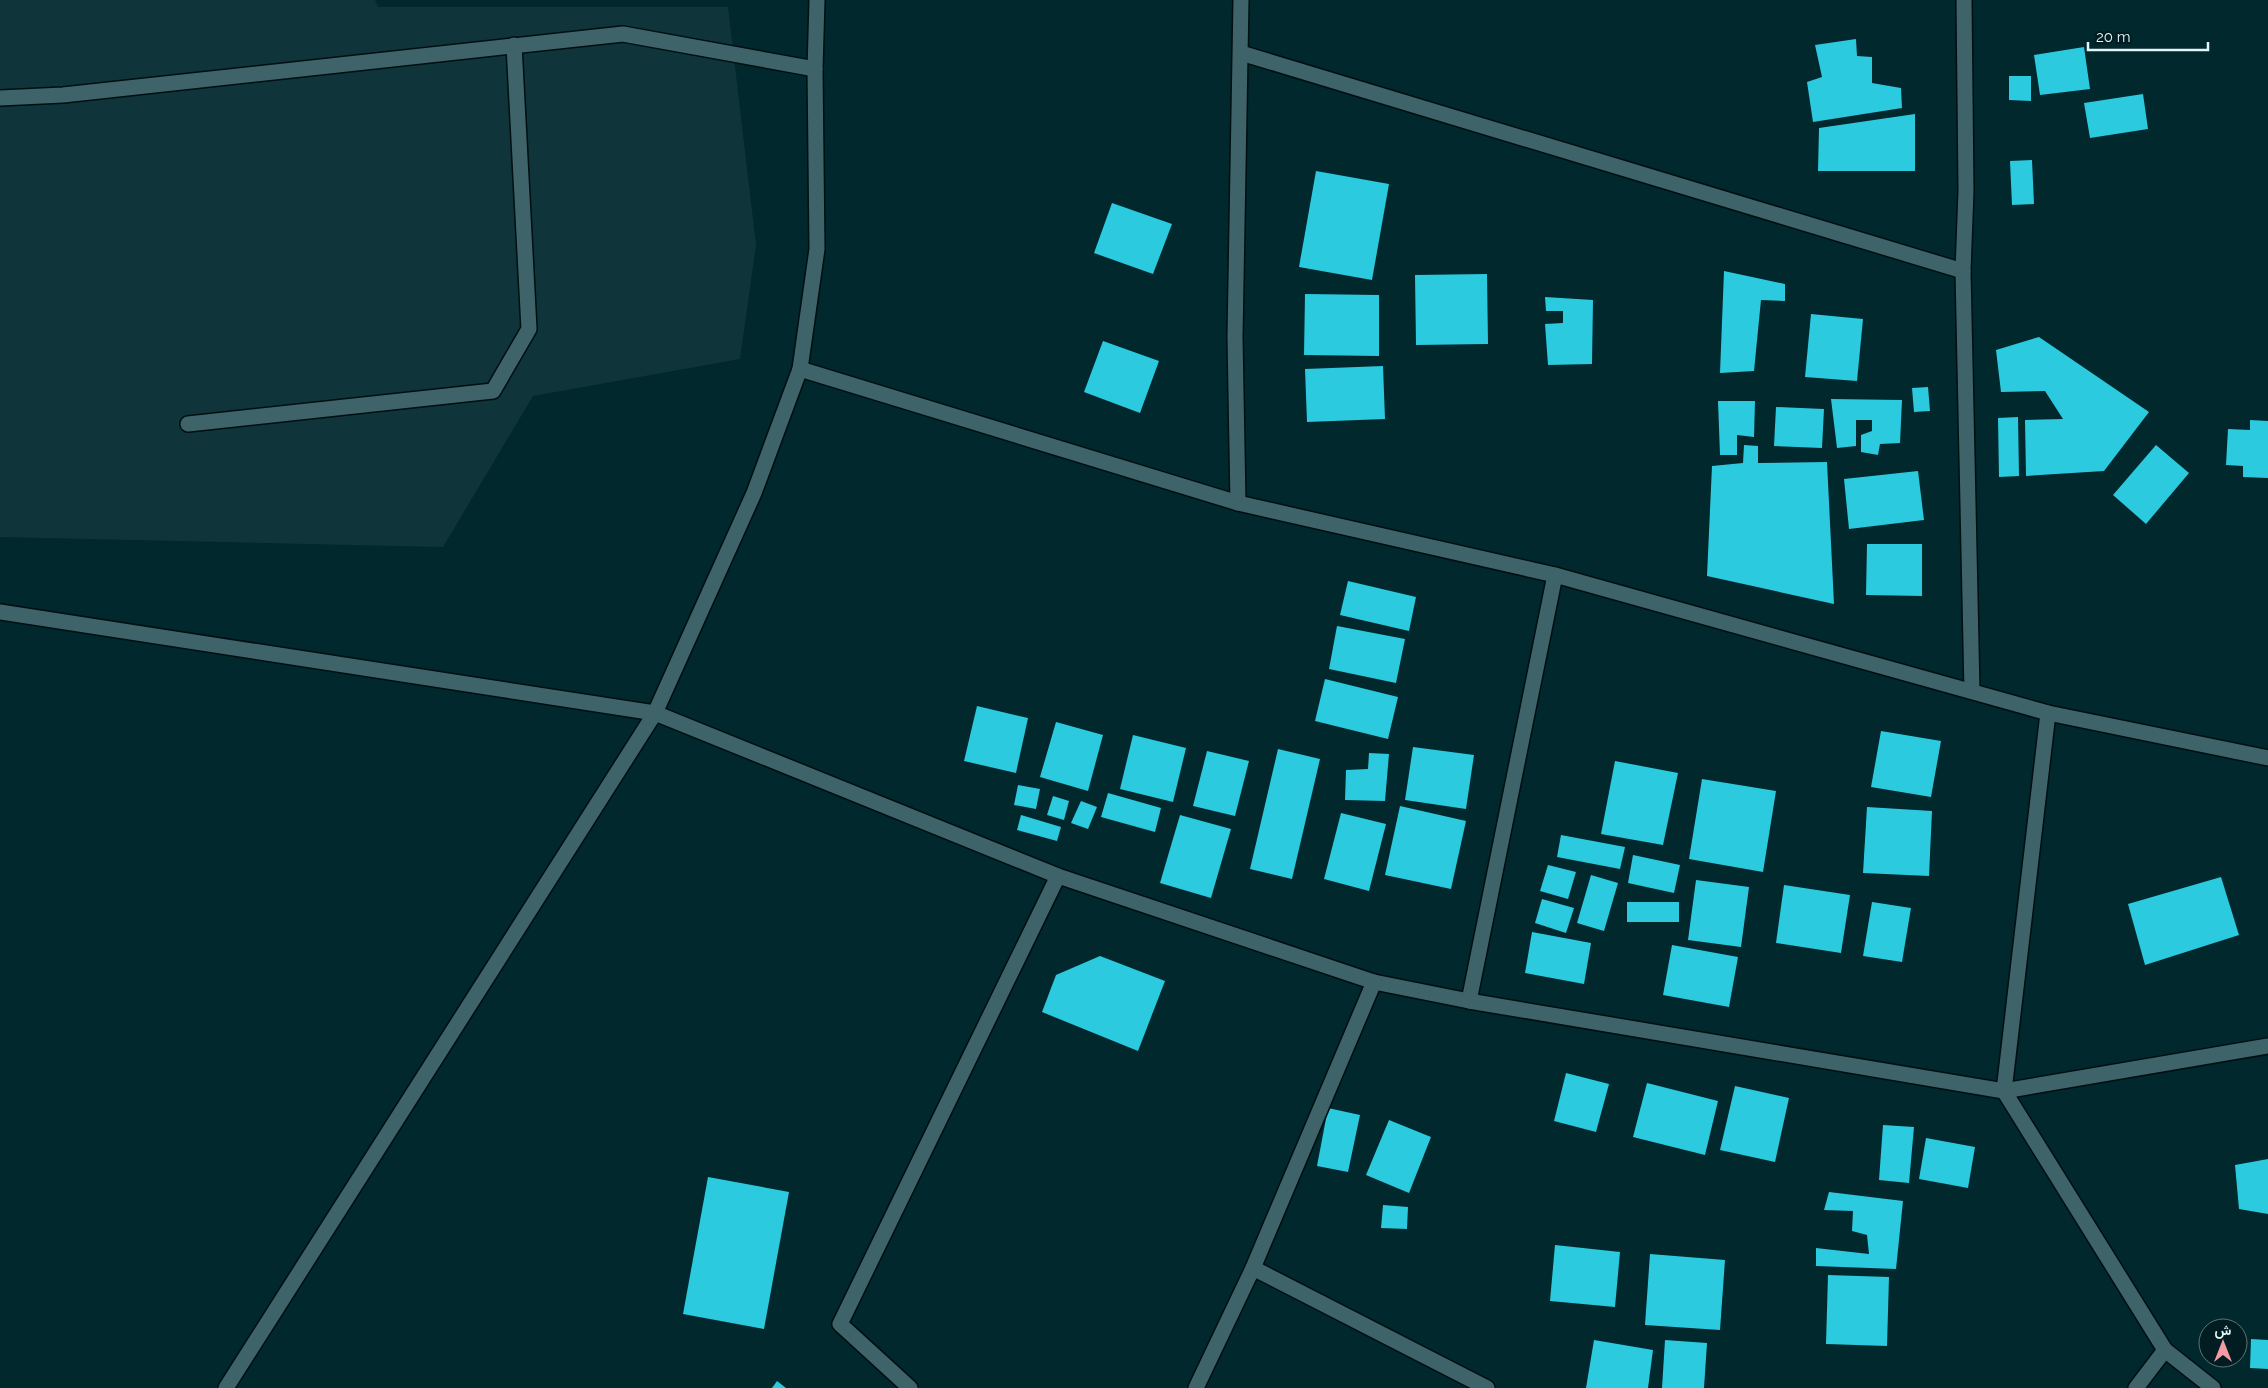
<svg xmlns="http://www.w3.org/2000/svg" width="2268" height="1388" viewBox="0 0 2268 1388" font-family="Raleway,Vazirmatn,sans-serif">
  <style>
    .built { fill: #0f353a }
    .building { fill: #2bcade }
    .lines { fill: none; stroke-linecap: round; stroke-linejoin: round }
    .lane-casing { stroke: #000f11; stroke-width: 18 }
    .street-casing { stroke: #000f11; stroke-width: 18 }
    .secondary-casing { stroke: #000f11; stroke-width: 18 }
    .lane { stroke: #3e6368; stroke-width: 15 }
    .street { stroke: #3e6368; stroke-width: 15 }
    .secondary { stroke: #3e6368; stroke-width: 15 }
  </style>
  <rect width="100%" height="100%" fill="#00282d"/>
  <polygon class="built" points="0,0 375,0 378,7 728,7 756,245 740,359 533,396 443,547 0,537"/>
  <g class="building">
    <polygon points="1856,39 1857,56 1872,57 1872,83 1901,88 1902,108 1813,122 1807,82 1822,77 1815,45"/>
    <polygon points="2084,47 2090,89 2040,95 2034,55"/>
    <polygon points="2009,76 2031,76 2031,101 2009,100"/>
    <polygon points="2143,94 2148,129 2090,138 2084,103"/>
    <polygon points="1915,114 1915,171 1818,171 1819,128"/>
    <polygon points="2032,160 2034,204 2012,205 2010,161"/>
    <polygon points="1316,171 1389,184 1372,280 1299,267"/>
    <polygon points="1112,203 1172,224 1153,274 1094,253"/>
    <polygon points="1724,271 1785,284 1785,301 1761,300 1754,371 1720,373"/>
    <polygon points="1487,274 1488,344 1416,345 1415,275"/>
    <polygon points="1305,294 1379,295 1379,356 1304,355"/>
    <polygon points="1545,297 1593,300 1592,364 1548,365 1545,324 1563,323 1563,311 1546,311"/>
    <polygon points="1811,314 1863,319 1857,381 1805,377"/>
    <polygon points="2039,337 2149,412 2104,471 2026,476 2025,420 2063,419 2045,391 2001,392 1996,350"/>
    <polygon points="1103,341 1159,361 1140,413 1084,392"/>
    <polygon points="1383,366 1385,419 1307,422 1305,369"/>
    <polygon points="1928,387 1930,411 1914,412 1912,388"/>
    <polygon points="1831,399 1902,400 1900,443 1880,444 1878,455 1861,452 1861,435 1872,431 1872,420 1856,420 1856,446 1837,448"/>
    <polygon points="1718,401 1755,401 1754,437 1737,435 1737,455 1720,455"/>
    <polygon points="1776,407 1824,409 1822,448 1774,446"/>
    <polygon points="2018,417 2019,476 1999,477 1998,418"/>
    <polygon points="2250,420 2268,421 2268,478 2243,477 2243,466 2226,465 2228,429 2250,430"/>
    <polygon points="1744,445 1758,446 1758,463 1827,462 1834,604 1707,576 1712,466 1743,463"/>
    <polygon points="2156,445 2189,473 2146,524 2113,495"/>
    <polygon points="1918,471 1924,520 1849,529 1844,479"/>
    <polygon points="1867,544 1922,544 1922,596 1866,595"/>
    <polygon points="1348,581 1416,597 1409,631 1340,615"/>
    <polygon points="1337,626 1405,639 1396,683 1329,669"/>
    <polygon points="1325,679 1398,697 1388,739 1315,721"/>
    <polygon points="977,706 1028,718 1016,773 964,761"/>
    <polygon points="1056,722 1103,735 1088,791 1040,777"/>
    <polygon points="1881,731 1941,741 1931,797 1871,787"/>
    <polygon points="1133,735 1186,748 1173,802 1120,789"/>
    <polygon points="1413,747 1474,755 1466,809 1405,800"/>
    <polygon points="1278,749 1320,759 1292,879 1250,869"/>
    <polygon points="1207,751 1249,761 1235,816 1193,806"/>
    <polygon points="1369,753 1389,754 1385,801 1345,800 1346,770 1368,769"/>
    <polygon points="1615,761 1678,773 1663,845 1601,834"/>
    <polygon points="1702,779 1776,791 1763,872 1689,859"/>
    <polygon points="1018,785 1040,789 1036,809 1014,805"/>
    <polygon points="1108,793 1161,808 1155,832 1101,817"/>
    <polygon points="1053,796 1069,801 1064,820 1047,815"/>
    <polygon points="1081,801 1097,807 1088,829 1071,823"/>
    <polygon points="1400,806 1466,821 1451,889 1385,875"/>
    <polygon points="1867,807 1932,811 1929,876 1863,873"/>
    <polygon points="1341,813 1386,824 1369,891 1324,879"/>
    <polygon points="1021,815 1061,827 1057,841 1017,830"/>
    <polygon points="1180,815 1231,829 1211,898 1160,883"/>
    <polygon points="1561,835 1625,847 1620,869 1557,857"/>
    <polygon points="1633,855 1680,865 1674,893 1628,883"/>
    <polygon points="1548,865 1576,872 1568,899 1540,891"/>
    <polygon points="1591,875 1618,883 1604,931 1577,923"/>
    <polygon points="2221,877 2239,935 2145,965 2128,904"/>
    <polygon points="1696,880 1749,887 1741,947 1688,940"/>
    <polygon points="1784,885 1850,895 1841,953 1776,943"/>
    <polygon points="1542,899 1574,908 1566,933 1535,923"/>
    <rect x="1627" y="902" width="52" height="20"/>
    <polygon points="1872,902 1911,908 1902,962 1863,956"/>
    <polygon points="1532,932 1591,943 1584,984 1525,973"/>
    <polygon points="1672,945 1738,957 1729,1007 1663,995"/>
    <polygon points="1100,956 1165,981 1138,1051 1042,1012 1056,975"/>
    <polygon points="1566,1073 1609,1084 1596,1132 1554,1121"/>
    <polygon points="1647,1083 1718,1101 1705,1155 1633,1137"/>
    <polygon points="1735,1086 1789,1098 1775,1162 1720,1150"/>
    <polygon points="1328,1108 1360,1115 1348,1172 1317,1166"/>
    <polygon points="1389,1120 1431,1137 1409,1193 1366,1175"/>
    <polygon points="1883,1125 1914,1127 1909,1183 1879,1180"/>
    <polygon points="1926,1138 1975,1147 1968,1188 1919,1179"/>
    <polygon points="2268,1159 2268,1214 2239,1209 2235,1165"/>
    <polygon points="708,1177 789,1192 764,1329 683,1314"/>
    <polygon points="1829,1192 1903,1201 1896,1269 1816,1266 1816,1248 1869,1254 1867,1235 1852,1231 1853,1211 1824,1210"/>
    <polygon points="1383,1205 1408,1207 1407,1229 1381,1228"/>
    <polygon points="1555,1245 1620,1252 1615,1307 1550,1301"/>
    <polygon points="1650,1254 1725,1260 1720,1330 1645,1325"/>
    <polygon points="1828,1275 1889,1277 1887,1346 1826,1344"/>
    <polygon points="2251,1339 2268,1340 2268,1369 2250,1368"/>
    <polygon points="1594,1340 1653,1350 1648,1388 1586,1388"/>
    <polygon points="1665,1340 1707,1343 1704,1388 1662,1388"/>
    <polygon points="777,1381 786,1388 772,1388"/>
  </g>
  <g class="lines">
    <g class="lane-casing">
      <g id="lane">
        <polyline points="0,98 63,95 623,34 815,69"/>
        <polyline points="188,424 493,391 529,329 514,45"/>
      </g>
    </g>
    <g class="street-casing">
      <g id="street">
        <polyline points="1964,0 1966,191 1963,271 1972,691"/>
        <polyline points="1241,53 1963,271"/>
        <polyline points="800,369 1238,503 1555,575 2048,713 2268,758"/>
        <polyline points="1238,503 1235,337 1241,0"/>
        <polyline points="0,612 655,713 1058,876 1374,982 1469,1001 2004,1091 2268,1046"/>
        <polyline points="2048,713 2004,1091 2165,1350 2213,1388"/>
        <polyline points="1469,1001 1555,575"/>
        <polyline points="1253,1268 1374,982"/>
        <polyline points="910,1388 840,1324 1058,876"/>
        <polyline points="1196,1388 1253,1268 1487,1388"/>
        <polyline points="2136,1388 2165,1350"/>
      </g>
    </g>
    <g class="secondary-casing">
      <polyline id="secondary" points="226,1388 655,713 754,493 800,369 817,249 815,69 817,0"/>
    </g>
    <use href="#lane" class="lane"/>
    <use href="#street" class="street"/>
    <use href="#secondary" class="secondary"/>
  </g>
  <g transform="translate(2223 1343)"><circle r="24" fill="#021d21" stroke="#5c7477"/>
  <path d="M0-4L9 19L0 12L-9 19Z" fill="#f49aa4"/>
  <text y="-8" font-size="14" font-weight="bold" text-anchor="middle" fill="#e2f6f9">ش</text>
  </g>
  <path d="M2088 42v8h120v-8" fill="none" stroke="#e2f6f9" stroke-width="2.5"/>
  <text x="2096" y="42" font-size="15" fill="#e2f6f9" stroke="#021d21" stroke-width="4" paint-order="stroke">20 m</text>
</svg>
